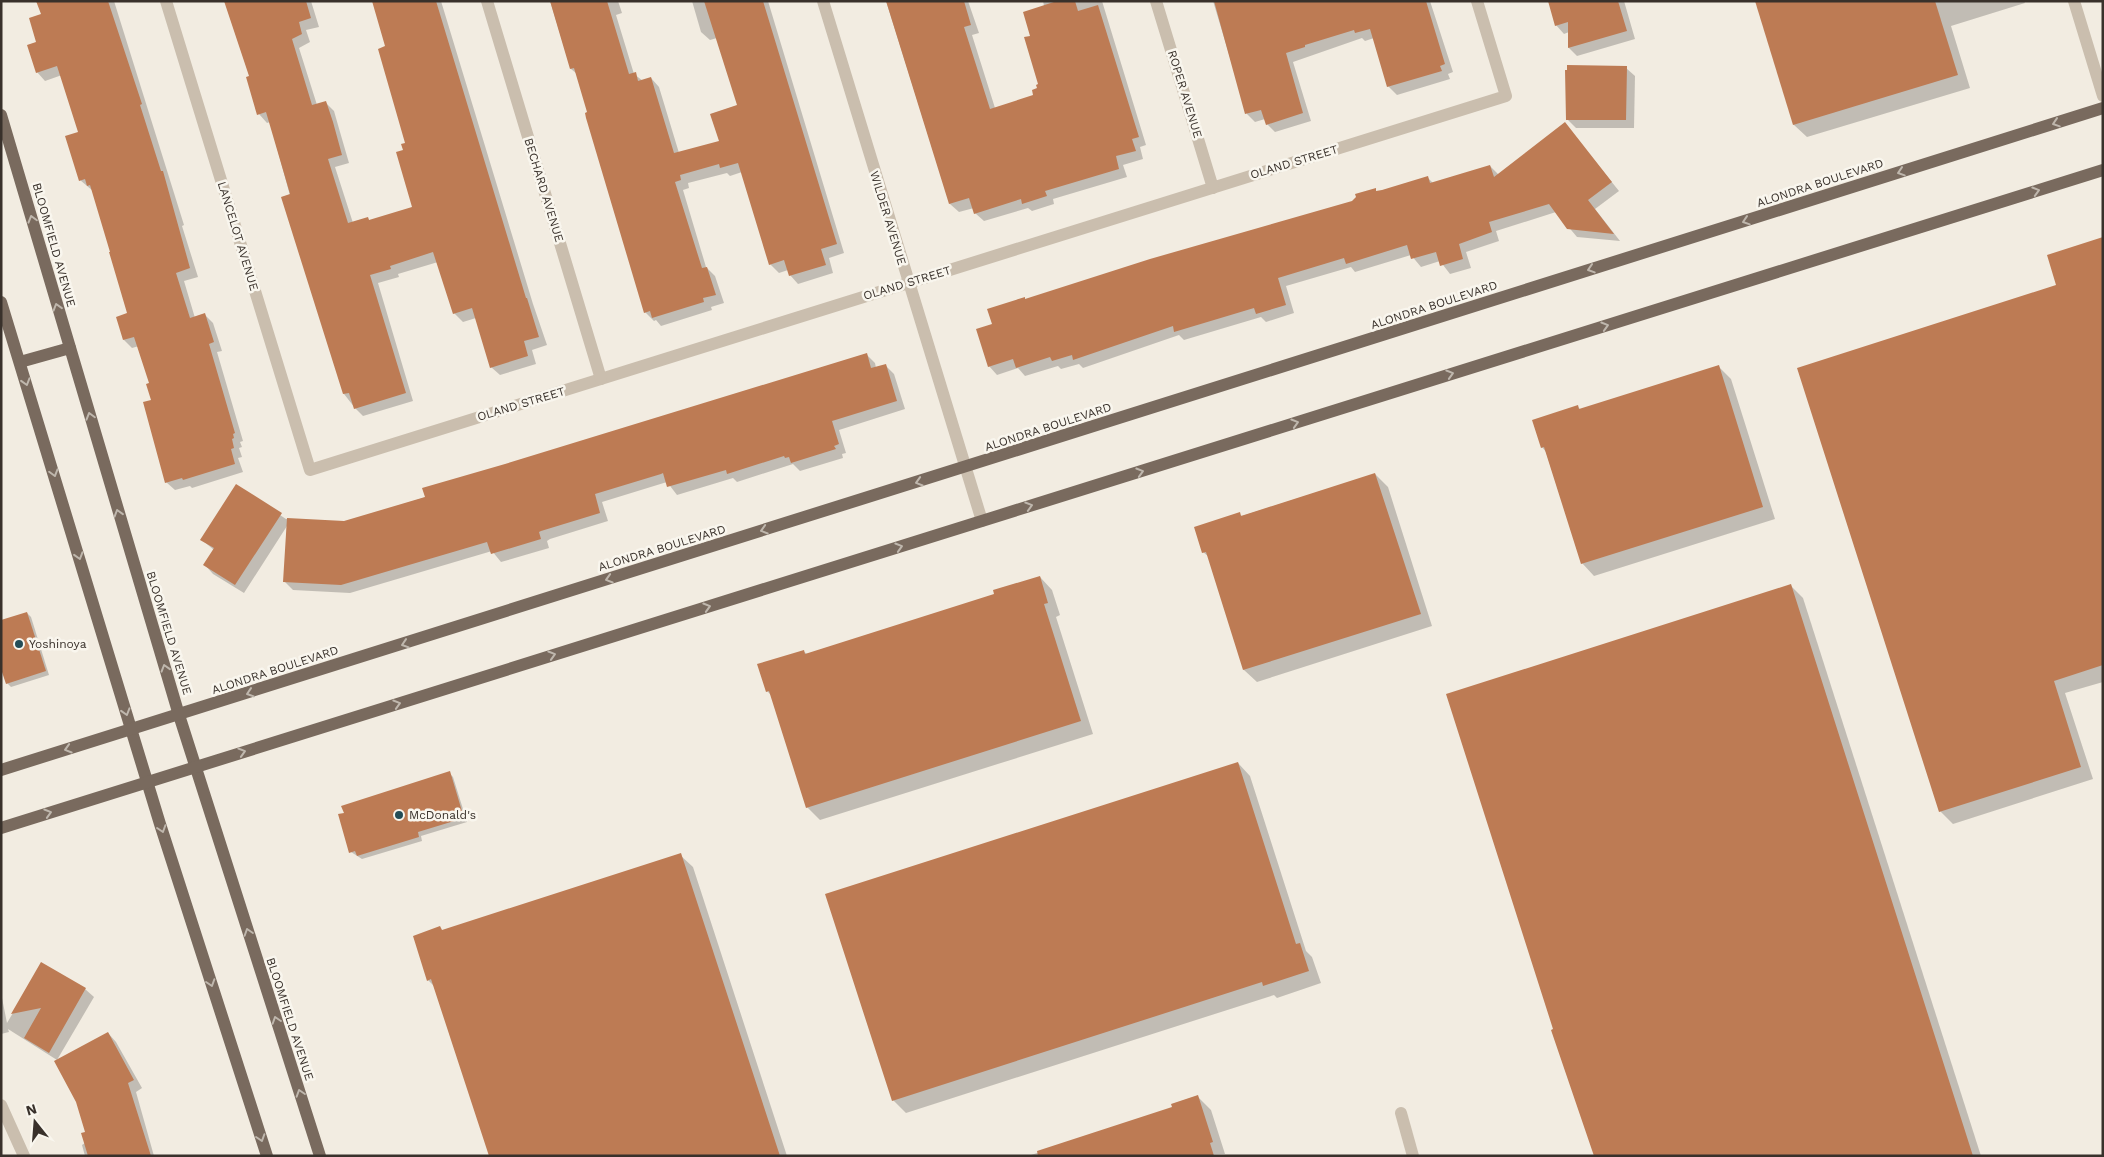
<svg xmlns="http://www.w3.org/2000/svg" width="2104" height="1157" viewBox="0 0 2104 1157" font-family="'Work Sans',sans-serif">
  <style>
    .shadow { fill: #0003 }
    .building { fill: #bd7b54 }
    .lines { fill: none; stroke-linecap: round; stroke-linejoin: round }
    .minor { stroke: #cabeae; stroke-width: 12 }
    .major { stroke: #796a5e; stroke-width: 12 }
    .oneway { stroke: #bfb7ad }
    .poi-dot { fill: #244d57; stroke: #f9f6ee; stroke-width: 2 }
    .labels { text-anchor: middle; stroke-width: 5; stroke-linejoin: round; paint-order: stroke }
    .street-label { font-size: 12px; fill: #39312b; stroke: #f9f6ee }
    .poi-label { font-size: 12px; fill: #39312b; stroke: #f9f6ee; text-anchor: start }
  </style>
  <rect width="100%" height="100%" fill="#f2ece1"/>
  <g class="shadow">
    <polygon points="38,1 114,1 184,225 182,226 198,277 184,281 195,318 205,315 213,323 222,351 217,352 243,441 240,442 242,447 239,448 242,457 238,458 243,472 192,488 190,486 175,490 166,482 150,384 139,346 132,348 124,340 129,314 93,191 80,180 80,132 62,75 45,81 37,72 38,43 42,15"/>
    <polygon points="225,1 311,1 319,27 306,30 310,42 299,48 317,105 325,102 334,111 340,132 349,163 335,167 353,223 368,219 370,221 414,207 405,151 407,143 387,47 373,1 441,1 533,304 547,345 532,350 536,364 500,375 491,367 476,318 463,322 454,313 438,262 398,274 399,277 378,283 413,401 363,416 355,408 344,394 270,122 267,123 259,114 251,77"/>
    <polygon points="550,1 618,1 622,13 616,15 634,74 643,81 651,78 659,87 679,153 720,142 738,106 717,38 710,40 701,32 692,1 768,1 844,253 829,258 833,273 798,284 790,275 788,270 779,273 770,264 742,172 730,176 727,173 688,183 689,188 683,190 706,267 715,276 724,303 711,307 712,310 661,326 656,320 654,321 645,312 589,113 577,74 571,69"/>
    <polygon points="886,1 968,1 979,33 972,35 995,108 1035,96 1038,89 1040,85 1032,36 1044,6 1043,1 1102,1 1146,145 1140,147 1143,159 1123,165 1127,177 1053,199 1054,204 1032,211 1028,208 984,221 975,213 974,208 959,212 950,204"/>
    <polygon points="1213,1 1430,1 1453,72 1448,74 1450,79 1397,95 1388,86 1374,38 1365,41 1362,38 1293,62 1311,121 1275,132 1267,124 1265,119 1255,122 1247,114"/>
    <polygon points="1549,1 1624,1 1635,39 1577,56 1569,48 1569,32 1564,34 1556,25"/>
    <polygon points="1756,1 2024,1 2025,3 1951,26 1970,88 1807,137 1794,125"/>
    <polygon points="1626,68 1635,76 1634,128 1576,128 1567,119 1569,71"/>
    <polygon points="1565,124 1619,191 1595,209 1620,241 1577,237 1556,212 1496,231 1499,241 1466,252 1471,268 1450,274 1440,261 1421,267 1411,255 1355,272 1351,267 1286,286 1294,313 1266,322 1261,317 1184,340 1179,335 1083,368 1079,364 1061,369 1058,366 1025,376 1018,368 997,375 989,366 993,325 1026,300 1352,202 1375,190 1377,192 1428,178 1433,183 1490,166 1499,175"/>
    <polygon points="2103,239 2103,682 2065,693 2093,779 1953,824 1940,811"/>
    <polygon points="866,354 875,363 876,368 885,365 894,374 905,409 839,430 846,453 842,454 843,458 800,471 793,464 737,482 733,478 677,495 667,482 602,502 608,521 550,539 547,541 549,548 501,562 492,551 350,593 293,590 285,582 287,526 244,593 213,574 205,565 214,550 202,540 236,486 286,519 344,523 426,497 506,466"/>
    <polygon points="1719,367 1731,379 1775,519 1594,576 1582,563 1546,452 1542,447 1578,407 1581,410"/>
    <polygon points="1375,474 1388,487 1432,626 1257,682 1244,670 1209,557 1203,552 1239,514 1242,516"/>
    <polygon points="1040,577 1052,590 1060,615 1056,617 1093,734 820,820 807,807 772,696 767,691 803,651 807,654 996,595"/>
    <polygon points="1790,585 1803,598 1981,1156 1595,1156 1552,1031"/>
    <polygon points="27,613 31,617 49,675 11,687 7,683"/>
    <polygon points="1238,763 1250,776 1306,951 1312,957 1321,983 1277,998 1274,995 906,1113 893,1100"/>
    <polygon points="449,773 453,777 467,822 421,836 422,841 362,859 351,852"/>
    <polygon points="680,855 693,867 787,1156 490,1156 434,986 428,980 415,937 443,931"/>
    <polygon points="42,964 85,989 94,997 57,1060 8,1029 9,1032 1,1034 1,993 7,1023"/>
    <polygon points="108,1033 116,1042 142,1088 136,1092 154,1156 85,1156 82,1145 85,1143"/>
    <polygon points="1198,1097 1211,1110 1225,1154 1028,1156 1174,1108"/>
  </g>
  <g class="building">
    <polygon points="36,1 108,1 142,104 140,105 161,171 163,171 190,268 176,273 190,318 205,313 214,342 209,344 235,433 233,434 234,438 232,439 234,448 231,449 235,464 183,480 182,478 165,483 143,402 151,400 146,384 149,383 134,337 123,340 116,317 127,313 109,252 110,252 90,185 87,186 85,179 79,181 65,136 78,132 57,66 36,73 27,45 36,42 29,18 41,14"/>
    <polygon points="224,1 306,1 311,18 299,22 302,34 292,39 312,105 326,101 333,122 342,155 328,159 348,223 368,217 369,220 412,207 396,152 403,150 401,144 405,143 378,49 385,46 372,1 436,1 526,298 527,298 539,337 524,341 528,356 490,368 472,308 453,314 433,252 390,266 391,269 370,275 406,393 354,409 349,393 343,394 281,197 290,194 266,112 257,115 246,77 249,76"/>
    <polygon points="550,1 607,1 629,74 636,72 638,81 651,77 674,153 719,141 710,114 737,105 704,1 763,1 837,244 821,249 826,265 789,276 784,260 769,265 738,163 720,168 719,164 680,175 681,180 675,182 702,268 707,267 716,295 703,298 704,302 652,318 650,311 644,313 586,118 585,113 587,112 574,68 570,69"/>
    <polygon points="886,1 964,1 971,25 964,27 990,109 1033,95 1032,90 1037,88 1036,85 1038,84 1024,37 1030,36 1023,12 1057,1 1075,1 1078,11 1098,5 1139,137 1132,139 1136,151 1116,156 1119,169 1045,191 1047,196 1022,204 1021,199 974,214 969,198 949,204"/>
    <polygon points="1214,1 1426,1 1445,64 1440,66 1442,71 1387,87 1370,29 1355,33 1354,30 1305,45 1305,47 1286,53 1303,113 1266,125 1261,110 1245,114"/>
    <polygon points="1548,1 1618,1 1627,31 1568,48 1568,22 1555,26"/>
    <polygon points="1755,1 1935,1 1958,75 1793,125"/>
    <polygon points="1567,65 1627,66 1626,120 1566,120 1565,70 1567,70"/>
    <polygon points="1565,122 1612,182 1588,200 1614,234 1567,229 1549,204 1489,222 1492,232 1459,244 1463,259 1440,266 1436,252 1411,259 1407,245 1346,264 1344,258 1278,278 1286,305 1256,314 1254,308 1174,332 1173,326 1073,360 1072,355 1052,361 1050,357 1016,368 1013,359 988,367 976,329 992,324 987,309 1025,297 1025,299 1150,259 1352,201 1356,197 1355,194 1376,188 1376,191 1382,190 1428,176 1430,183 1490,165 1494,177"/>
    <polygon points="2103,237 2103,665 2054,681 2081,767 1939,812 1797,368 2056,285 2047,255"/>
    <polygon points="867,353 871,368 886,364 897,401 832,421 839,444 834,446 836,449 791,463 789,457 785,458 784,456 727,474 726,470 667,487 663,473 661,474 595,494 600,513 541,531 539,532 541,539 491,554 487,542 341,585 283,582 287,518 344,521 425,497 422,488 505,464"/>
    <polygon points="1719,365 1763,507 1581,564 1544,447 1541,448 1532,420 1578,405 1579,409"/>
    <polygon points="1375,473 1421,614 1243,670 1206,552 1202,553 1194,527 1240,512 1241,516"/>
    <polygon points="236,484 282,513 235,585 203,565 214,548 200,540"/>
    <polygon points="1040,576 1048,603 1044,604 1081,721 806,808 769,691 766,692 757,664 804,650 805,654 994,594 993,590"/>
    <polygon points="1791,584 1973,1156 1594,1156 1551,1030 1553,1029 1446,694"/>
    <polygon points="27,612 46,671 6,684 1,669 1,620"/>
    <polygon points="1238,762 1296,944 1300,943 1309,971 1263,986 1262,982 892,1101 825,894"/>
    <polygon points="450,771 464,818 418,832 419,837 357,856 355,851 349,853 338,814 344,813 341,806"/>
    <polygon points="681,853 780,1156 489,1156 431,979 427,981 413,936 440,926 442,930"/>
    <polygon points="41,962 86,988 49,1053 24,1038 41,1008 11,1014"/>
    <polygon points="108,1032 134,1080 128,1083 151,1156 88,1156 81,1133 85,1132 76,1102 54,1061"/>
    <polygon points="1198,1095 1213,1142 1210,1143 1214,1156 1038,1156 1037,1151 1172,1107 1171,1104"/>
  </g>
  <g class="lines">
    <g class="minor">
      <polyline points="166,1 310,470 1506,96 1477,1"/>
      <polyline points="487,1 601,379"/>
      <polyline points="823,1 982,521"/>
      <polyline points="1156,1 1213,188"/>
      <polyline points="2074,1 2103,96"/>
      <polyline points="1,1105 24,1156"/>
      <polyline points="1401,1113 1413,1156"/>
    </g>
    <g class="major">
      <polyline points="1,115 179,715 320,1156"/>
      <polyline points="1,302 160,824 267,1156"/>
      <polyline points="20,362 70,348"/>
      <polyline points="1,770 2103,108"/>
      <polyline points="1,828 2103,170"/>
    </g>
  </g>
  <defs><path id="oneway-chevron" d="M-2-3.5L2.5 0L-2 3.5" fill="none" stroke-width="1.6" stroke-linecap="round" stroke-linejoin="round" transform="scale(1.25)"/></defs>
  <g class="oneway">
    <use href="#oneway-chevron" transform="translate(2056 123) rotate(162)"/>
    <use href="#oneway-chevron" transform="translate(1901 172) rotate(162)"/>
    <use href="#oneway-chevron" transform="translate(2036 191) rotate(-17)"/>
    <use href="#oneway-chevron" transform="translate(32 219) rotate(-106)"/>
    <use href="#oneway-chevron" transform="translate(1746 221) rotate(162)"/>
    <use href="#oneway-chevron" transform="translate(1591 269) rotate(162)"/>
    <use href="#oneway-chevron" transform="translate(57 307) rotate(-107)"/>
    <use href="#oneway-chevron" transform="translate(1605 326) rotate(-17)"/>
    <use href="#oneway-chevron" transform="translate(1450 374) rotate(-17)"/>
    <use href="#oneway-chevron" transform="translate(26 382) rotate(73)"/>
    <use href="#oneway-chevron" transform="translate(90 416) rotate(-106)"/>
    <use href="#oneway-chevron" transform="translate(1295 423) rotate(-17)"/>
    <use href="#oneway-chevron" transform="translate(1140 472) rotate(-17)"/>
    <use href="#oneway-chevron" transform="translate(54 473) rotate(74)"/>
    <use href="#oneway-chevron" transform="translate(919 482) rotate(163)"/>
    <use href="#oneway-chevron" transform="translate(1029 506) rotate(-17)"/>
    <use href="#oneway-chevron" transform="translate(118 513) rotate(-107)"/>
    <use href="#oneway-chevron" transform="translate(764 530) rotate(163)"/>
    <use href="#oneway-chevron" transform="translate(899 547) rotate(-17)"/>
    <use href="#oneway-chevron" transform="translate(79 556) rotate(73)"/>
    <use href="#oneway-chevron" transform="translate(609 579) rotate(163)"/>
    <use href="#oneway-chevron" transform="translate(707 607) rotate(-17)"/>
    <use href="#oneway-chevron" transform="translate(405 644) rotate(162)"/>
    <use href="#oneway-chevron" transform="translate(552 655) rotate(-17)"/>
    <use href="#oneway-chevron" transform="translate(165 668) rotate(-107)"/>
    <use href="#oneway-chevron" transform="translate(250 693) rotate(162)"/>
    <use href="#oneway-chevron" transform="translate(397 704) rotate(-17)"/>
    <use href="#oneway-chevron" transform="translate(126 712) rotate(73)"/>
    <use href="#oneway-chevron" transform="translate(68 749) rotate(163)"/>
    <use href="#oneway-chevron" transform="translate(242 752) rotate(-17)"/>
    <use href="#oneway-chevron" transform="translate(48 813) rotate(-17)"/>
    <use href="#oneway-chevron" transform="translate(162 829) rotate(72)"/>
    <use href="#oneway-chevron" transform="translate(248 932) rotate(-108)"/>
    <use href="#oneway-chevron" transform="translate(211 983) rotate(72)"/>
    <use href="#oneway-chevron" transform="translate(276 1020) rotate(-108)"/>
    <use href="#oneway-chevron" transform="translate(300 1093) rotate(-108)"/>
    <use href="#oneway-chevron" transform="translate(261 1138) rotate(72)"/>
  </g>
  <g class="poi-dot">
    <circle cx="19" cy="644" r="5"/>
    <circle cx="399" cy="815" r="5"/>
  </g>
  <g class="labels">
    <g class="street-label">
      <text transform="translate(1185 94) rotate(73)" y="4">ROPER AVENUE</text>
      <text transform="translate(1294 162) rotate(-17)" y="4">OLAND STREET</text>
      <text transform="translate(1820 183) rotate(-18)" y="4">ALONDRA BOULEVARD</text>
      <text transform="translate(544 190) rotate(73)" y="4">BECHARD AVENUE</text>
      <text transform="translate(888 218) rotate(73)" y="4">WILDER AVENUE</text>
      <text transform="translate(238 236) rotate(73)" y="4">LANCELOT AVENUE</text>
      <text transform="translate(54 245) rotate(74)" y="4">BLOOMFIELD AVENUE</text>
      <text transform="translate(907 283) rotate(-17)" y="4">OLAND STREET</text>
      <text transform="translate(1434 305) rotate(-18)" y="4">ALONDRA BOULEVARD</text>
      <text transform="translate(521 404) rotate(-17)" y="4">OLAND STREET</text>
      <text transform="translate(1048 427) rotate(-18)" y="4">ALONDRA BOULEVARD</text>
      <text transform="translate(662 548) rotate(-17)" y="4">ALONDRA BOULEVARD</text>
      <text transform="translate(169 633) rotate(73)" y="4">BLOOMFIELD AVENUE</text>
      <text transform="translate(275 670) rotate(-18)" y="4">ALONDRA BOULEVARD</text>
      <text transform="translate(290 1019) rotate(72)" y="4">BLOOMFIELD AVENUE</text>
    </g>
    <g class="poi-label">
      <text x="29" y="648">Yoshinoya</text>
      <text x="409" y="819">McDonald's</text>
    </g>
  </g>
  <rect width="2104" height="1157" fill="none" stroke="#39312b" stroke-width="5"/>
  <g transform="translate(35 1122) rotate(343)" stroke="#f9f6ee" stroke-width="4" paint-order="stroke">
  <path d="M0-4L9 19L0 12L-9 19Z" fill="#39312b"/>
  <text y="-8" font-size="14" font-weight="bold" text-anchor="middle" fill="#39312b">N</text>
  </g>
</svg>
